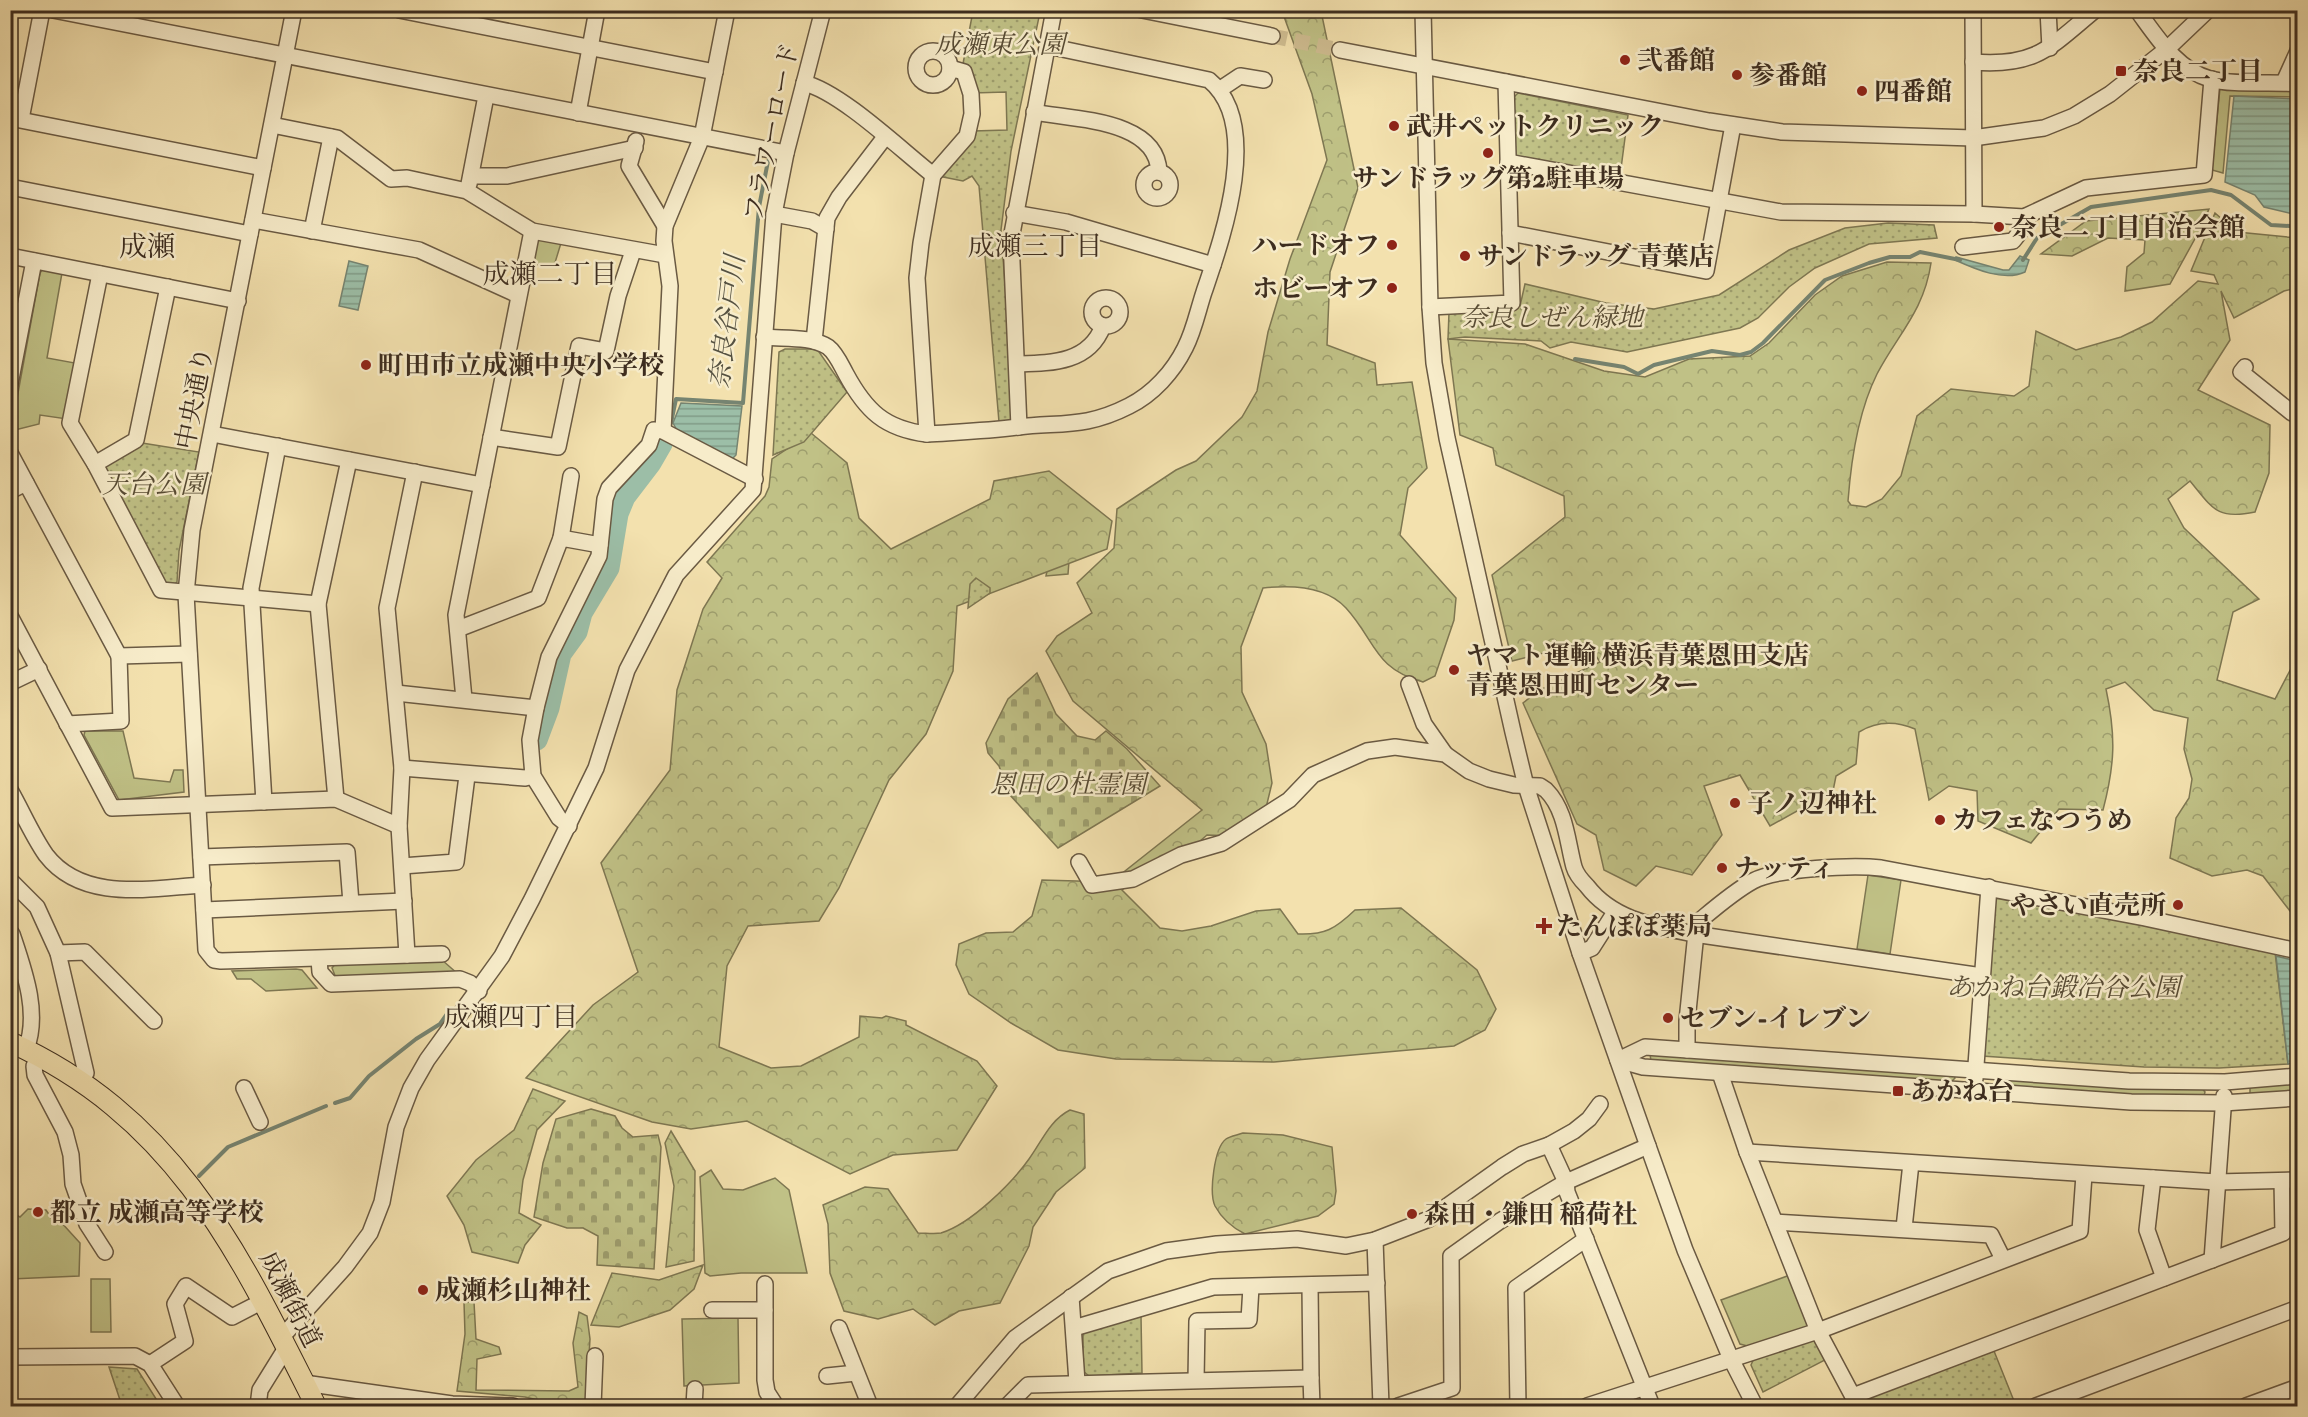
<svg xmlns="http://www.w3.org/2000/svg" width="2308" height="1417" viewBox="0 0 2308 1417" font-family="'IM FELL Double Pica','Noto Serif JP',serif">
  <style>
    .green { fill: #c0c186; stroke: #7e7752; stroke-width: 1.5 }
    .forest { fill: url(#forest-crowns); stroke: #7e7752; stroke-width: 1.5 }
    .cemetery { fill: url(#cemetery-stones); stroke: #7e7752; stroke-width: 1.5 }
    .park { fill: url(#park-dots); stroke: #7e7752; stroke-width: 1.5 }
    .water { fill: url(#water-rules); stroke: #768471; stroke-width: 1.5 }
    .lines { fill: none; stroke-linecap: round; stroke-linejoin: round }
    .stream { stroke: #768471; stroke-width: 4 }
    .river { stroke: #9cbea7; stroke-width: 21 }
    .minor-tunnel { stroke: #cfbd91; stroke-width: 15; stroke-dasharray: 15 8; stroke-linecap: butt }
    .minor-casing { stroke: #6a5a43; stroke-width: 18 }
    .major-casing { stroke: #3d2d1f; stroke-width: 22 }
    .minor { stroke: #f7ecca; stroke-width: 15 }
    .major { stroke: #f3e1ae; stroke-width: 20 }
    .poi-dot { fill: #8f2418; stroke: #f7ecca; stroke-width: 2 }
    .labels { text-anchor: middle; stroke-width: 5; stroke-linejoin: round; paint-order: stroke }
    .park-label { font-size: 26px; font-style: italic; fill: #574b34; stroke: #f7ecca }
    .poi-label { font-size: 26px; font-weight: bold; fill: #3d2d1f; stroke: #f7ecca; text-anchor: start }
    .street-label { font-size: 26px; fill: #3d2d1f; stroke: #f7ecca }
    .neighbourhood-label { font-size: 27px; fill: #3d2d1f; stroke: #f7ecca }
    .water-label { font-size: 27px; font-style: italic; fill: #555141; stroke: #f7ecca }
    .quarter-label { font-size: 28px; fill: #3d2d1f; stroke: #f7ecca }
  </style>
  <defs>
    <pattern id="forest-crowns" width="20" height="18" patternUnits="userSpaceOnUse" patternTransform="scale(1.5)"><rect width="20" height="18" fill="#c0c186"/><path d="M2 6a3 3 0 1 1 6 0M12 15a3 3 0 1 1 6 0" fill="none" stroke="#9d9d6d"/></pattern>
    <pattern id="cemetery-stones" width="16" height="16" patternUnits="userSpaceOnUse" patternTransform="scale(1.5)"><rect width="16" height="16" fill="#c0c186"/><path d="M2 7V4a2 2 0 0 1 4 0v3zM10 15v-3a2 2 0 0 1 4 0v3z" fill="#9d9d6d"/></pattern>
    <pattern id="park-dots" width="8" height="8" patternUnits="userSpaceOnUse" patternTransform="scale(1.5)"><rect width="8" height="8" fill="#c0c186"/><path d="M2 2h.1M6 6h.1" fill="none" stroke="#9d9d6d" stroke-width="1.8" stroke-linecap="round"/></pattern>
    <pattern id="water-rules" width="6" height="5" patternUnits="userSpaceOnUse" patternTransform="scale(1.5)"><rect width="6" height="5" fill="#9cbea7"/><path d="M0 2.5h6" fill="none" stroke="#809b87"/></pattern>
  </defs>
  <rect width="100%" height="100%" fill="#f3e1ae"/>
  <filter id="stains"><feTurbulence type="fractalNoise" baseFrequency=".00333" numOctaves="4"/><feColorMatrix values="0 0 0 0 .2 0 0 0 0 .09 0 0 0 0 .02 0 0 0 .5 -.17"/></filter>
  <radialGradient id="worn" r=".72"><stop offset=".6" stop-color="#630" stop-opacity="0"/><stop offset="1" stop-color="#630" stop-opacity=".3"/></radialGradient>
  <g class="green">
    <polygon points="2220,88 2297,89 2297,97 2230,96 2223,173 2212,170"/>
    <polygon points="541,239 561,243 554,266 532,264 535,243"/>
    <polygon points="42,270 62,273 47,358 75,363 67,419 40,415 39,424 11,431 40,273"/>
    <polygon points="1049,560 1069,561 1068,574 1046,576"/>
    <polygon points="85,731 123,731 134,778 170,782 174,770 183,770 184,792 119,800 84,735"/>
    <polygon points="1868,875 1901,880 1890,954 1857,949"/>
    <polygon points="442,960 458,974 336,978 332,968 337,962"/>
    <polygon points="296,969 302,970 317,988 266,991 251,979 237,979 232,971"/>
    <polygon points="1650,1053 1954,1075 1955,1078 1951,1082 1651,1062"/>
    <polygon points="2001,1078 2202,1088 2205,1092 2204,1096 2124,1095 2006,1086 2000,1085"/>
    <polygon points="2297,1082 2297,1091 2250,1095 2250,1086"/>
    <polygon points="711,1170 723,1189 743,1190 775,1178 789,1190 807,1273 741,1273 710,1276 705,1273 700,1177"/>
    <polygon points="28,1209 46,1210 54,1222 59,1220 80,1243 79,1276 11,1279 11,1212 20,1217"/>
    <polygon points="1790,1275 1809,1322 1808,1329 1751,1347 1740,1344 1721,1300"/>
    <polygon points="91,1279 110,1279 111,1332 91,1332"/>
    <polygon points="738,1318 739,1383 684,1386 682,1319"/>
  </g>
  <g class="forest">
    <path d="M1282,11H1321L1358,188L1330,272L1327,345L1375,363L1377,385L1412,382L1427,468L1408,488L1400,535L1456,598L1454,620L1435,676L1423,682C1374,669 1376,641 1346,608C1326,586 1290,585 1263,588L1241,647L1242,692L1266,744L1272,783L1264,816L1235,836L1207,835L1199,842L1136,878L1122,890L1160,928L1182,931L1211,926L1256,911L1280,909L1298,934C1325,935 1335,929 1355,910L1401,908L1477,970L1496,1009L1485,1030L1454,1046L1274,1062L1116,1059L1058,1050L1011,1023L969,994L956,965L959,944L986,933L1013,932L1032,916L1042,880L1111,882L1202,810L1073,701L1046,651L1057,636L1092,613L1077,583L1114,548L1117,509L1176,470L1196,461L1242,417L1257,391L1268,332L1290,259L1327,160L1312,94Z"/>
    <polygon points="2209,209 2202,226 2170,284 2125,291 2127,267 2144,253 2145,240 2108,238 2072,256 2041,254 2086,221"/>
    <path d="M2215,213L2237,232L2297,238V288L2284,291L2234,318L2221,291L2230,340L2198,390L2270,425L2269,473L2255,512C2217,520 2213,509 2190,481L2168,499L2184,528L2259,599L2233,612L2217,680L2275,699L2297,657V913L2290,911L2263,876L2247,870L2212,876L2170,858L2176,818L2189,798L2192,779L2184,749L2188,718L2154,710L2125,682L2106,689C2116,736 2115,764 2103,810L2059,809L2031,843L1978,821L1977,791L1949,786L1929,800L1915,729C1896,721 1877,721 1859,732L1856,764L1836,776L1833,791L1770,826L1740,775L1704,786L1722,835L1692,875L1656,866L1636,886L1604,870L1596,835L1577,824L1523,703L1538,691L1600,662L1587,642L1512,661L1492,575L1565,517L1564,496L1496,465L1493,448L1460,435L1448,339L1525,344L1604,371L1645,377L1689,359L1750,356L1769,343L1815,295L1842,276L1887,262L1931,263C1924,311 1898,334 1877,374C1859,410 1851,461 1848,501L1851,505L1866,507L1882,499L1901,476L1917,416L1951,389L2014,396L2029,386L2036,331L2076,350L2121,337L2152,322L2198,281L2218,284L2214,275L2191,271Z"/>
    <polygon points="811,433 847,463 859,518 891,549 990,499 994,481 1049,471 1112,521 1107,549 957,606 953,671 926,734 889,780 839,888 819,921 748,926 727,966 719,1047 771,1068 801,1066 859,1037 860,1016 882,1018 886,1016 906,1021 906,1025 977,1061 997,1086 957,1150 893,1155 850,1174 747,1121 691,1129 652,1122 526,1078 593,1005 638,972 601,863 670,770 677,690 703,609 722,578 707,562 765,496 769,487 772,459"/>
    <polygon points="533,1089 565,1101 537,1130 523,1180 519,1213 541,1225 525,1245 518,1263 472,1252 464,1225 447,1196 476,1160 514,1130"/>
    <path d="M1070,1110L1084,1114L1085,1168L1056,1192L1033,1227L1029,1246L1000,1303L959,1311L935,1325L913,1309L878,1319L844,1311L830,1273L828,1224L823,1205L865,1187L888,1189L918,1233C925,1233 935,1234 941,1233C971,1224 1012,1183 1029,1159C1042,1141 1050,1120 1070,1110Z"/>
    <polygon points="671,1131 695,1171 694,1261 666,1267 674,1186 665,1143"/>
    <path d="M1243,1133L1283,1135L1332,1147L1336,1191L1334,1204L1318,1216L1245,1234C1233,1228 1222,1219 1215,1206C1209,1193 1214,1148 1226,1139C1230,1136 1238,1135 1243,1133Z"/>
    <polygon points="703,1265 694,1289 670,1310 619,1327 591,1325 612,1273 659,1280"/>
    <polygon points="464,1302 474,1302 476,1339 499,1347 501,1354 477,1359 476,1390 569,1391 578,1387 573,1343 579,1312 587,1316 590,1339 586,1406 564,1406 525,1397 457,1391 465,1334"/>
  </g>
  <g class="cemetery">
    <polygon points="1037,673 1056,714 1077,736 1095,740 1106,731 1127,749 1160,786 1058,848 1010,795 999,766 988,753 986,743 1008,699"/>
    <polygon points="591,1109 615,1116 622,1128 633,1137 658,1135 661,1147 654,1269 597,1265 598,1236 583,1228 567,1228 534,1217 543,1163 556,1119"/>
  </g>
  <g class="park">
    <polygon points="973,11 1035,11 1039,17 1011,151 1001,230 1015,420 999,422 979,186 972,176 963,181 938,176 973,131 1007,130 1006,92 973,93 962,69"/>
    <polygon points="1518,93 1628,115 1620,176 1513,156 1513,98"/>
    <polygon points="1888,223 1934,225 1937,238 1869,244 1815,268 1789,287 1758,318 1740,328 1627,352 1571,342 1550,348 1541,341 1465,337 1448,339 1449,312 1501,311 1520,306 1525,284 1606,303 1654,309 1719,295 1789,250 1845,228"/>
    <polygon points="785,349 817,349 847,392 804,442 773,455 779,352"/>
    <polygon points="142,443 199,452 179,551 177,582 171,587 162,582 103,465"/>
    <polygon points="976,578 990,588 990,593 968,608 970,584"/>
    <polygon points="1998,896 2275,952 2288,1064 2219,1068 2144,1067 1982,1056 1993,900"/>
    <polygon points="1141,1316 1142,1373 1089,1376 1083,1371 1083,1332"/>
    <polygon points="1812,1339 1817,1341 1825,1360 1763,1392 1751,1365 1754,1358"/>
    <polygon points="1994,1351 2016,1406 1866,1406 1863,1400"/>
    <polygon points="109,1367 137,1369 160,1405 122,1406"/>
  </g>
  <g class="water">
    <polygon points="2234,96 2297,99 2297,215 2264,207 2255,195 2225,182"/>
    <path d="M2020,256L2029,260L2025,272C2004,282 1975,269 1955,260L1956,257L2003,270H2009Z"/>
    <polygon points="349,261 368,266 358,310 339,306"/>
    <polygon points="681,403 742,406 736,455 732,459 678,432 673,423"/>
    <polygon points="2276,956 2297,961 2297,1062 2288,1064"/>
  </g>
  <g class="lines">
    <g class="stream">
      <polyline points="2023,260 2037,238 2091,207 2211,190 2231,195 2271,225 2290,226 2298,223"/>
      <polyline points="1575,359 1624,367 1638,374 1654,365 1712,351 1740,355 1751,352 1763,343 1825,280 1869,263 1890,257 1910,257 1920,252 1960,260"/>
      <polyline points="671,423 676,399 743,403 759,207 768,161"/>
      <polyline points="335,1103 350,1098 369,1076 416,1039 440,1024 449,1011"/>
      <polyline points="199,1176 228,1147 326,1106"/>
    </g>
    <polyline class="river" points="537,740 549,708 561,654 577,632 582,613 609,568 618,514 625,497 651,463 662,444"/>
    <polyline class="minor-tunnel" points="1272,36 1340,50"/>
    <g class="minor-casing">
      <g id="minor">
        <polyline points="53,10 786,153"/>
        <polyline points="294,10 192,530 186,594 206,950 214,960 221,961 442,954"/>
        <polyline points="399,10 715,72"/>
        <polyline points="1142,10 1272,36"/>
        <polyline points="1423,10 1430,307 1434,363 1447,438 1513,732 1526,786 1580,953 1648,1146 1685,1250 1731,1359 1755,1406"/>
        <polyline points="1973,10 1974,214"/>
        <polyline points="2048,10 2050,48"/>
        <path d="M2137,10C2157,37 2176,69 2210,79C2235,86 2271,81 2298,84"/>
        <polyline points="1340,50 1709,121 1782,132 1973,138 2044,128 2074,116 2110,94 2167,49 2208,10"/>
        <circle cx="933" cy="68" r="17"/>
        <path d="M1973,62C2036,67 2049,48 2095,10"/>
        <polyline points="2284,82 2298,51"/>
        <path d="M804,83C841,92 901,150 933,175"/>
        <polyline points="1219,90 1240,76 1264,80"/>
        <path d="M1034,112C1074,120 1157,119 1159,172"/>
        <polyline points="578,113 597,10"/>
        <polyline points="10,118 263,168"/>
        <polyline points="21,119 42,10"/>
        <polyline points="272,125 337,138 391,179 407,178 467,191 532,231 665,255"/>
        <polyline points="636,141 629,166 665,226"/>
        <polyline points="1508,162 1781,212 1974,214 2024,217 2086,188 2204,175 2212,79"/>
        <circle cx="1157" cy="185" r="13"/>
        <polyline points="471,176 507,176 635,148"/>
        <polyline points="469,184 486,96"/>
        <polyline points="10,187 250,234"/>
        <polyline points="1014,213 1066,222 1213,265"/>
        <polyline points="774,214 812,221 826,229"/>
        <polyline points="253,220 419,250 518,295"/>
        <polyline points="312,231 331,137"/>
        <polyline points="1510,233 1706,271 1733,125"/>
        <polyline points="1963,247 2013,241 2021,231 2024,217"/>
        <polyline points="10,256 238,301"/>
        <polyline points="100,274 70,423 95,464 161,590 318,604"/>
        <circle cx="1106" cy="312" r="14"/>
        <polyline points="1430,307 1512,303 1506,82"/>
        <path d="M764,337C784,339 811,336 828,347C836,353 841,365 846,374C866,411 885,429 927,434C958,432 988,431 1018,427C1062,422 1086,428 1129,406C1153,394 1173,372 1185,348C1194,331 1198,310 1204,292C1222,239 1263,124 1209,80L1048,46"/>
        <polyline points="814,341 827,218 839,197 885,137"/>
        <path d="M1017,364C1052,363 1089,363 1103,326"/>
        <polyline points="2245,367 2241,372 2292,413 2298,407"/>
        <polyline points="10,384 34,261"/>
        <polyline points="1019,427 1011,239 1054,10"/>
        <polyline points="663,431 670,286 664,241 665,226 702,137 727,10"/>
        <polyline points="212,434 482,485"/>
        <polyline points="927,434 917,278 921,243 933,175 967,136 972,114 971,94 964,72 950,68"/>
        <polyline points="491,437 558,447 579,346 606,351 618,296 633,251"/>
        <polyline points="10,453 119,656 189,654"/>
        <polyline points="95,464 136,440 168,287"/>
        <polyline points="10,491 26,483"/>
        <polyline points="561,538 571,476"/>
        <polyline points="10,616 112,808 336,799 399,826"/>
        <polyline points="458,629 538,598 561,538 600,545"/>
        <polyline points="10,683 39,669"/>
        <polyline points="1409,684 1424,724 1445,754"/>
        <polyline points="396,693 536,708"/>
        <polyline points="464,699 456,615 532,231"/>
        <polyline points="67,724 121,721 119,656"/>
        <polyline points="402,768 525,778 533,776"/>
        <path d="M10,790C22,811 32,835 46,855C83,903 151,888 203,885"/>
        <polyline points="336,799 318,604 349,460"/>
        <polyline points="264,802 251,588 278,446"/>
        <polyline points="569,826 559,818 533,776 530,740 536,708 549,657 599,556 605,499 609,488 649,445 654,430 663,431 755,479"/>
        <polyline points="201,857 347,852 351,903"/>
        <path d="M1079,862L1092,885L1133,879L1181,855L1222,843L1289,800L1313,775L1367,751L1395,747L1445,754L1469,771L1489,779L1514,785L1540,786L1546,790C1566,810 1567,841 1574,867C1576,874 1582,881 1587,886C1613,920 1654,926 1694,934L1982,976"/>
        <polyline points="402,866 456,862 467,776"/>
        <polyline points="10,880 37,907 58,953 86,1073 80,1082"/>
        <polyline points="204,910 404,901"/>
        <path d="M12,934C24,970 40,1013 26,1049"/>
        <polyline points="58,953 85,952 154,1021"/>
        <polyline points="1580,953 1592,948 1615,912"/>
        <polyline points="407,955 399,826 402,768 387,608 415,472"/>
        <polyline points="319,959 320,972 331,984 460,979 470,983 479,991"/>
        <path d="M1687,1050V1021L1697,923C1715,908 1733,892 1753,881C1777,868 1854,865 1881,868L2145,918L2298,951"/>
        <polyline points="39,1057 34,1066 35,1075 65,1132 71,1155 73,1184 87,1224 105,1252"/>
        <polyline points="1618,1060 1645,1047 2129,1081 2225,1082 2298,1076"/>
        <polyline points="1618,1060 1643,1067 2131,1102 2223,1103 2298,1098"/>
        <polyline points="1720,1073 1747,1152 1818,1331 1858,1406"/>
        <polyline points="1975,1079 1989,887"/>
        <polyline points="244,1088 260,1122"/>
        <polyline points="1549,1145 1566,1182 1567,1192 1652,1406"/>
        <polyline points="1747,1152 2217,1182 2298,1180"/>
        <polyline points="2153,1178 2147,1230 2164,1278"/>
        <polyline points="1775,1222 1991,1235 2003,1259"/>
        <polyline points="1904,1228 1911,1163"/>
        <polyline points="1375,1240 1381,1406"/>
        <polyline points="2212,1260 2224,1096"/>
        <polyline points="765,1284 765,1380 767,1392 776,1406"/>
        <polyline points="1310,1285 1311,1378"/>
        <polyline points="1071,1297 1077,1382"/>
        <polyline points="712,1310 765,1310"/>
        <polyline points="839,1328 870,1406"/>
        <polyline points="1074,1328 1213,1287 1377,1283"/>
        <polyline points="281,1338 345,1267 370,1233 382,1202 396,1127 411,1088 427,1060 502,956 532,899 596,768 627,670 676,575 753,490 774,214 786,153 823,10"/>
        <polyline points="10,1357 135,1356 150,1364 177,1406"/>
        <polyline points="150,1364 185,1341 175,1304 186,1286 232,1317 263,1301"/>
        <polyline points="827,1376 856,1373"/>
        <polyline points="1196,1380 1197,1321 1249,1320 1251,1287"/>
        <polyline points="304,1383 452,1404 513,1406"/>
        <polyline points="1853,1396 2283,1233 2282,1181"/>
        <polyline points="258,1406 260,1390 286,1348"/>
        <polyline points="593,1406 595,1356"/>
        <polyline points="694,1406 695,1389"/>
        <polyline points="957,1406 1015,1338 1108,1271 1166,1251 1217,1244 1297,1239 1346,1246 1375,1240 1429,1219 1502,1167 1523,1154 1549,1145 1574,1131 1589,1119 1600,1104"/>
        <polyline points="1007,1406 1028,1385 1311,1378 1312,1406"/>
        <polyline points="1398,1406 1452,1388 1451,1256 1500,1221 1566,1182 1648,1146"/>
        <polyline points="1518,1406 1516,1288 1586,1239"/>
        <polyline points="1587,1406 1818,1331 2080,1231 2084,1175"/>
        <polyline points="2036,1406 2298,1308"/>
        <polyline points="2246,1406 2298,1387"/>
      </g>
    </g>
    <g class="major-casing">
      <path id="major" d="M10,1042C177,1118 239,1253 316,1406"/>
    </g>
    <use href="#minor" class="minor"/>
    <use href="#major" class="major"/>
  </g>
  <g class="poi-dot">
    <circle cx="1625" cy="60" r="6"/>
    <rect x="2115" y="65" width="12" height="12" rx="3"/>
    <circle cx="1737" cy="75" r="6"/>
    <circle cx="1862" cy="91" r="6"/>
    <circle cx="1394" cy="126" r="6"/>
    <circle cx="1488" cy="153" r="6"/>
    <circle cx="1999" cy="227" r="6"/>
    <circle cx="1392" cy="245" r="6"/>
    <circle cx="1465" cy="256" r="6"/>
    <circle cx="1392" cy="288" r="6"/>
    <circle cx="366" cy="365" r="6"/>
    <circle cx="1454" cy="670" r="6"/>
    <circle cx="1735" cy="803" r="6"/>
    <circle cx="1940" cy="820" r="6"/>
    <circle cx="1722" cy="868" r="6"/>
    <circle cx="2178" cy="905" r="6"/>
    <path d="M1541 917h6v6h6v6h-6v6h-6v-6h-6v-6h6z"/>
    <circle cx="1668" cy="1018" r="6"/>
    <rect x="1892" y="1085" width="12" height="12" rx="3"/>
    <circle cx="38" cy="1212" r="6"/>
    <circle cx="1412" cy="1214" r="6"/>
    <circle cx="423" cy="1290" r="6"/>
  </g>
  <g class="labels">
    <g class="park-label">
      <text x="1000" y="53">成瀬東公園</text>
      <text x="1552" y="326">奈良しぜん緑地</text>
      <text x="154" y="493">天台公園</text>
      <text x="1068" y="793">恩田の杜霊園</text>
      <text x="2063" y="996">あかね台鍛冶谷公園</text>
    </g>
    <g class="poi-label">
      <text x="1637" y="69">弐番館</text>
      <text x="2133" y="80">奈良二丁目</text>
      <text x="1749" y="84">参番館</text>
      <text x="1874" y="100">四番館</text>
      <text x="1406" y="135">武井ペットクリニック</text>
      <text x="1488" y="187" text-anchor="middle">サンドラッグ第2駐車場</text>
      <text x="2011" y="236">奈良二丁目自治会館</text>
      <text x="1380" y="254" text-anchor="end">ハードオフ</text>
      <text x="1477" y="265">サンドラッグ 青葉店</text>
      <text x="1380" y="297" text-anchor="end">ホビーオフ</text>
      <text x="378" y="374">町田市立成瀬中央小学校</text>
      <text x="1466" y="664">ヤマト運輸 横浜青葉恩田支店<tspan x="1466" dy="30">青葉恩田町センター</tspan></text>
      <text x="1747" y="812">子ノ辺神社</text>
      <text x="1952" y="829">カフェなつうめ</text>
      <text x="1734" y="877">ナッティ</text>
      <text x="2166" y="914" text-anchor="end">やさい直売所</text>
      <text x="1556" y="935">たんぽぽ薬局</text>
      <text x="1680" y="1027">セブン-イレブン</text>
      <text x="1910" y="1100">あかね台</text>
      <text x="50" y="1221">都立 成瀬高等学校</text>
      <text x="1424" y="1223">森田・鎌田 稲荷社</text>
      <text x="435" y="1299">成瀬杉山神社</text>
    </g>
    <g class="street-label">
      <text transform="translate(771 132) rotate(-78)" y="9">フラワーロード</text>
      <text transform="translate(194 398) rotate(-79)" y="9">中央通り</text>
      <text transform="translate(291 1299) rotate(63)" y="9">成瀬街道</text>
    </g>
    <g class="neighbourhood-label">
      <text x="1035" y="255">成瀬三丁目</text>
      <text x="550" y="283">成瀬二丁目</text>
      <text x="511" y="1026">成瀬四丁目</text>
    </g>
    <g class="water-label">
      <text transform="translate(727 322) rotate(-83)" y="9">奈良谷戸川</text>
    </g>
    <g class="quarter-label">
      <text x="147" y="256">成瀬</text>
    </g>
  </g>
  <rect width="2308" height="1417" fill="none" stroke="#f3e1ae" stroke-width="36"/>
  <rect x="12" y="12" width="2284" height="1393" fill="none" stroke="#3d2d1f" stroke-width="3"/>
  <rect x="18" y="18" width="2272" height="1381" fill="none" stroke="#3d2d1f" stroke-width="1.5"/>
  <rect width="100%" height="100%" filter="url(#stains)"/>
  <rect width="100%" height="100%" fill="url(#worn)"/>
</svg>
